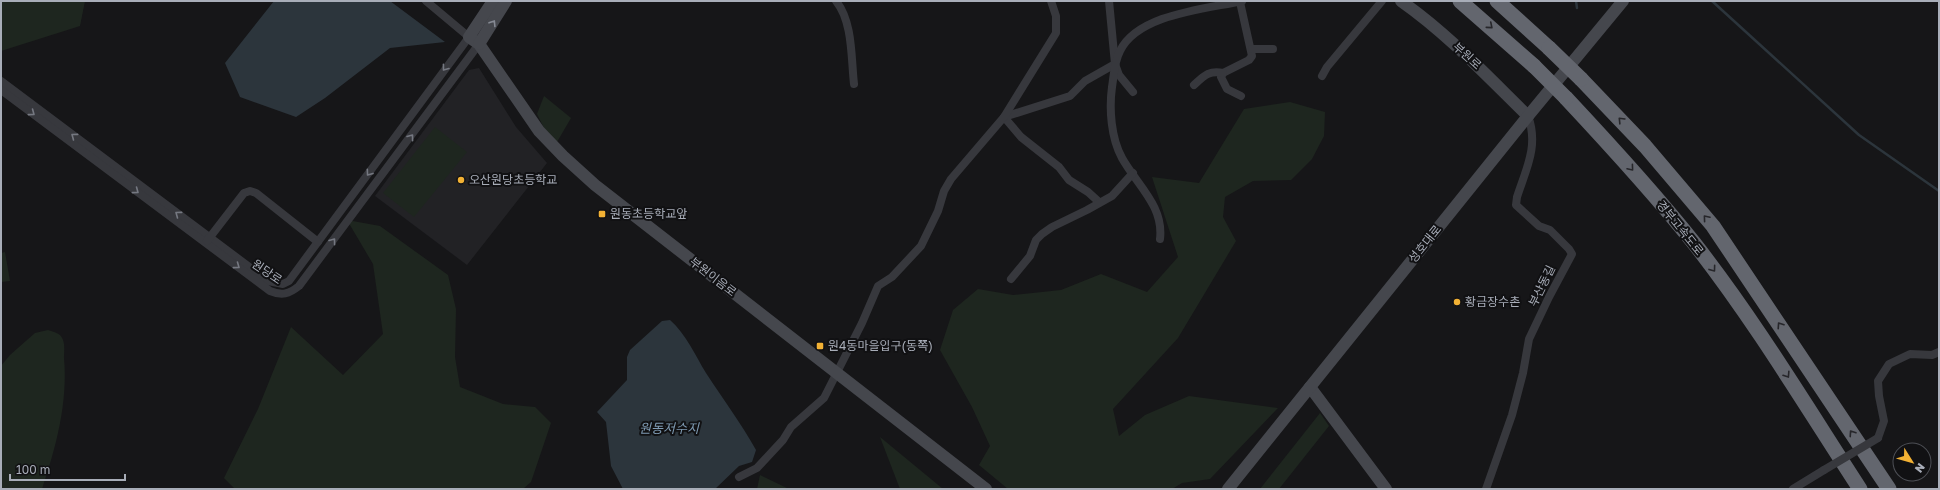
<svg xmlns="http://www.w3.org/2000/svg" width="1940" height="490" viewBox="0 0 1940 490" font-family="'Golos Text','Noto Sans KR',sans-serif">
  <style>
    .built { fill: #222225 }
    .green { fill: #1e261f }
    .water { fill: #2c353c }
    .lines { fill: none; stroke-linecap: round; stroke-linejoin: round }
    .stream { stroke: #2c353c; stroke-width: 2.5 }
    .street { stroke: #37383d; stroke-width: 8 }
    .secondary { stroke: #45474d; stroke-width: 12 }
    .highway { stroke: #63666e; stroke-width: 15 }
    .street-bridge { stroke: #37383d; stroke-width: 8 }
    .highway-bridge { stroke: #63666e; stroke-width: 15 }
    .oneway { stroke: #858993 }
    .oneway2 { stroke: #26262a }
    .oneway3 { stroke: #757881 }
    .poi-dot { fill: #f2b134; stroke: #111113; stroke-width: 1.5 }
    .labels { text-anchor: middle; stroke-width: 4; stroke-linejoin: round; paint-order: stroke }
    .street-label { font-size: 12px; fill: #a8adb8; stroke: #111113 }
    .poi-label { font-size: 12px; fill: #a8adb8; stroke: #111113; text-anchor: start }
    .water-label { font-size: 13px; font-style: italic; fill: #7f9bb3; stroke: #111113 }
  </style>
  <rect width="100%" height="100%" fill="#161618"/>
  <polygon class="built" points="479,68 516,127 547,163 467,265 375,196 469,70"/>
  <g class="green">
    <polygon points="1,1 85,1 80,26 1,51"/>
    <polygon points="544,96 571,118 557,142 544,128 537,114"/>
    <polygon points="1290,102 1325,112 1324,136 1312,159 1291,180 1253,181 1225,197 1223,217 1236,241 1178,338 1113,409 1119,436 1145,415 1189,396 1278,408 1210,479 1182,483 1172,489 1008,489 979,465 990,446 972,407 940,350 953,310 978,289 1013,295 1061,290 1101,274 1147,292 1178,257 1152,177 1199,183 1244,109"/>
    <polygon points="435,127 467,152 414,217 383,193"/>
    <polygon points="347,220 380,226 448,275 456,309 455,357 460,387 503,404 535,407 551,423 531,482 523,489 235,489 224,478 258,409 291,327 343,375 383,334 373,264"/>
    <polygon points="5,252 10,281 1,282 1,253"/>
    <path d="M48,330C54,332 61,333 63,340C65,345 64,353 64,358C68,403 56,447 42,489H1V366L10,355L35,333Z"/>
    <polygon points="1320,413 1329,426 1279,489 1260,489"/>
    <polygon points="880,437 943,489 900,489"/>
    <polygon points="760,475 789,489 757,489"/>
  </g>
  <g class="water">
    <polygon points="274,1 390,1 445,42 390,48 325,98 296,117 240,97 225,63"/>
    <path d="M670,320C686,334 695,355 706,373C723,399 741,423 756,450L752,462L739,466L715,489H623L611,466L606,422L597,412L627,380V357L630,350L662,321Z"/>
  </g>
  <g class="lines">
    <g class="stream">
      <polyline points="1576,1 1577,8"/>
      <polyline points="1712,1 1859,135 1939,191"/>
    </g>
    <g class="street">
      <path d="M836,1C853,22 851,58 854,84"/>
      <polyline points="1109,1 1115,64 1119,75 1133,92"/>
      <polyline points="1240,2 1252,56 1249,60 1223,73 1221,77 1227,89 1241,96"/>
      <polyline points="1252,49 1273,49"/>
      <polyline points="1322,76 1327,67 1382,1"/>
      <polyline points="1,81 268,281 283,284 289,281 469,37 426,1"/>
      <path d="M1194,85C1204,76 1209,70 1223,73"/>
      <path d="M1,90L270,291C282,296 289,294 299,286L479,44"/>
      <polyline points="1099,202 1088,192 1069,180 1059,167 1021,137 1004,117 1070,96 1085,81 1115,64"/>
      <path d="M1160,239C1164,206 1137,185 1122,158C1111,138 1109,109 1112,87C1114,75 1114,62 1120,51C1138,14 1206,9 1242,1"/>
      <polyline points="207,241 244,193 250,191 256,193 318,242"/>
      <polyline points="1011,279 1030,256 1036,240 1042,234 1052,227 1087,210 1112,196 1133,173"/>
      <polyline points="1878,438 1884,421 1879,396 1878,381 1889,364 1910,354 1932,355 1939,352"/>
      <polyline points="739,477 757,468 783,440 791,427 824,398 862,323 878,286 892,277 921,246 938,211 944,191 951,179 1004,117 1056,33 1056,16 1051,1"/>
      <path d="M1486,489L1512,415L1523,373L1529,339L1549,297L1572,254L1569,249L1550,230L1539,226L1516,205L1517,197C1526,169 1539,146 1528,116"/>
      <polyline points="1793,489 1824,470"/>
    </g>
    <g class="secondary">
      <polyline points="493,1 469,37 479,44 539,131 563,156 595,185 986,489"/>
      <path d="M1401,1C1448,34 1487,76 1528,116"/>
      <polyline points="479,44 506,1"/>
      <polyline points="1310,387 1386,489"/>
      <polyline points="1228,489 1528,116 1623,1"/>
    </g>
    <g class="highway">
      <polyline points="1460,1 1534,66"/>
      <polyline points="1497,1 1549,48"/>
      <polyline points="1581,79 1645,146 1713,226 1889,489"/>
      <path d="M1566,98C1610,145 1654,193 1694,243C1755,321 1806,406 1860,489"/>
    </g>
    <polyline class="street-bridge" points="1824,470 1878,438"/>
    <g class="highway-bridge">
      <polyline points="1549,48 1581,79"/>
      <polyline points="1534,66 1566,98"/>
    </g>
  </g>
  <defs><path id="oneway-chevron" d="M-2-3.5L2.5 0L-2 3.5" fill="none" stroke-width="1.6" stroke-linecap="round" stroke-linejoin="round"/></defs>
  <use class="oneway" href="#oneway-chevron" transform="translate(493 23) rotate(-58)"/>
  <g class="oneway2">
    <use href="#oneway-chevron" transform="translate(1490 26) rotate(40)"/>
    <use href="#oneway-chevron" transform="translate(1621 120) rotate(-134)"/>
    <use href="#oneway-chevron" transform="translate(1631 168) rotate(50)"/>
    <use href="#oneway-chevron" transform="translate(1706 218) rotate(-130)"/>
    <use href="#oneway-chevron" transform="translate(1713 269) rotate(54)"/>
    <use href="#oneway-chevron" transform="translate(1780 325) rotate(-124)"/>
    <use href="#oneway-chevron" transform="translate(1787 375) rotate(57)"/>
    <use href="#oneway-chevron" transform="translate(1852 433) rotate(-124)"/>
  </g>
  <g class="oneway3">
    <use href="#oneway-chevron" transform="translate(445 68) rotate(127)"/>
    <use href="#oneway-chevron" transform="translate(32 113) rotate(37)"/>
    <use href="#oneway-chevron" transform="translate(74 136) rotate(-143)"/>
    <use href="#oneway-chevron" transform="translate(411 137) rotate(-53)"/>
    <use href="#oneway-chevron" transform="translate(369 173) rotate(126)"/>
    <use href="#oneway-chevron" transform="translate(136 191) rotate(37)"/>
    <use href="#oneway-chevron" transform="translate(178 214) rotate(-143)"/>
    <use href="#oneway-chevron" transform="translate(333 241) rotate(-53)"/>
    <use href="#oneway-chevron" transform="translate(237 266) rotate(36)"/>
  </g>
  <g class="poi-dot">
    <circle cx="461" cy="180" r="4"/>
    <rect x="598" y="210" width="8" height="8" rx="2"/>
    <circle cx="1457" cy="302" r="4"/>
    <rect x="816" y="342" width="8" height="8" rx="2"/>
  </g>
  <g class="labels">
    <g class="street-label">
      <text transform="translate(1467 56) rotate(42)" y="4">부원로</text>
      <text transform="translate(1680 228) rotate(51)" y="4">경부고속도로</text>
      <text transform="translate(1425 244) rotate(-51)" y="4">성호대로</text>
      <text transform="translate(267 272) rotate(34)" y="4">원당로</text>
      <text transform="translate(713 277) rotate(38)" y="4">부원이음로</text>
      <text transform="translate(1542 286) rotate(-64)" y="4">부산동길</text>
    </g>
    <g class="poi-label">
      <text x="469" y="184">오산원당초등학교</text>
      <text x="610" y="218">원동초등학교앞</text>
      <text x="1465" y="306">황금장수촌</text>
      <text x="828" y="350">원4동마을입구(동쪽)</text>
    </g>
    <g class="water-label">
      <text x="669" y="433">원동저수지</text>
    </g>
  </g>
  <rect width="1940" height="490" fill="none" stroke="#a8adb8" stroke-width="4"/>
  <g transform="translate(1912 462) rotate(127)"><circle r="19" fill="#111113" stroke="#4d4f55"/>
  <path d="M0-3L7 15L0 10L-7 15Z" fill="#f2b134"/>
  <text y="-6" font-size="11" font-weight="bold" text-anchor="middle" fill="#a8adb8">N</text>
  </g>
  <path d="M10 474v6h115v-6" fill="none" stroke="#a8adb8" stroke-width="2"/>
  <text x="16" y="474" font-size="12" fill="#a8adb8" stroke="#111113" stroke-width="3" paint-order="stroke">100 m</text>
</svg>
